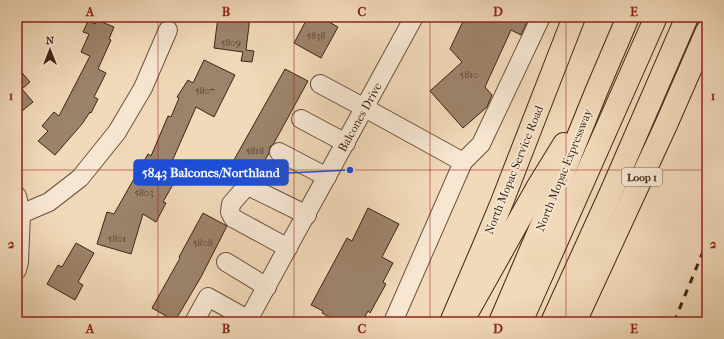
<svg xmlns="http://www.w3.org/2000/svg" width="724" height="339" viewBox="0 0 724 339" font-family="'IM FELL French Canon',serif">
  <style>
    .building { fill: #9c836b; stroke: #3f2516 }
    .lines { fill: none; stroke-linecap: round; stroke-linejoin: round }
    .minor-casing { stroke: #6c523f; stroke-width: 20 }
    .major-casing { stroke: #3f2516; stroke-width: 24 }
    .highway-casing { stroke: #3f2516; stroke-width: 24 }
    .minor { stroke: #f6e6d2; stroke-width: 18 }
    .major { stroke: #f1d9b9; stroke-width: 22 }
    .highway { stroke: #f1d9b9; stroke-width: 22 }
    .rail { stroke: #3f2516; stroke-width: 3; stroke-dasharray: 7 7; stroke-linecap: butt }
    .grid { fill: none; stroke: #8f2418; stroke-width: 1; stroke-opacity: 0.55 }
    .labels { text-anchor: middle; stroke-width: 3.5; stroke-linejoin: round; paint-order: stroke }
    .number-label { font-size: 10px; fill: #563c2b }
    .shield { fill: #f6e6d2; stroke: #765f4e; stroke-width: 1 }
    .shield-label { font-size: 11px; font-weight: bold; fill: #3f2516 }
    .street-label { font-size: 12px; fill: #3f2516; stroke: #f6e6d2 }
    .leader { fill: none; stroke: #1d4ed8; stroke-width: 1.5 }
    .callout-dot { fill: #1d4ed8; stroke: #f6e6d2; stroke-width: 1.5 }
    .callout { fill: #1d4ed8; stroke: #1d4ed8; stroke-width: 1.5 }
    .callout-label { font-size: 13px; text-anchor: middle; font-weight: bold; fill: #fff }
    .neatline { fill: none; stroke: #8f2418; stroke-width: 1.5 }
    .grid-label { font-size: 13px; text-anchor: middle; font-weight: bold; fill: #8f2418 }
  </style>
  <rect width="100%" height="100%" fill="#f1d9b9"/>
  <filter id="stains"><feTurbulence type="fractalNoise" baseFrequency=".005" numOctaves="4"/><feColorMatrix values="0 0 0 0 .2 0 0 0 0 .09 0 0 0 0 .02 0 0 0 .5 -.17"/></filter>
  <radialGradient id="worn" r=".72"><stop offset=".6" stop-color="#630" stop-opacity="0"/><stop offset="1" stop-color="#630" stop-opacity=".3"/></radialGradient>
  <g class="building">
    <polygon points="218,17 250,17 246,50 254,51 252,62 241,61 243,52 214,48"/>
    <polygon points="308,17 320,17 338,27 321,58 294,43"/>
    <polygon points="465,17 529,17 521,35 511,30 485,87 492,95 487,107 463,128 430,91 462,62 450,49"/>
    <polygon points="97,20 114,27 109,39 111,40 98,69 106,73 94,97 98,99 91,113 90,112 82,124 55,155 38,141 48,131 42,126 54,112 59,116 90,56 81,52 89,34 83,32 88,21 95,24"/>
    <polygon points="204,60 235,75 214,117 196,107 170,166 180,172 163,202 166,203 156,222 143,214 131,254 97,244 107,212 114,214 148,154 151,156 168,116 171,117 179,98 177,97 188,80 193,83"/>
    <polygon points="17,67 30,82 22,89 33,102 17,115"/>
    <polygon points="285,69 308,81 274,143 270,147 269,153 255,178 249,178 230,167"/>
    <polygon points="368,208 399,224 382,257 393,263 383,282 386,284 370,313 368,311 362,322 339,322 322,313 323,311 311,305 347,238 352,241"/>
    <polygon points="203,213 227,226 201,277 175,321 152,308 180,258 179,257"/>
    <polygon points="76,243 94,253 78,282 83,285 75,300 47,284 58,265 62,267"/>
  </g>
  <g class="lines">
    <g class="minor-casing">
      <g id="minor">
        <polyline points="320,84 365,108 463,162 393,322"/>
        <polyline points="301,119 346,143"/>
        <polyline points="279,152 327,177"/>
        <polyline points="463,162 481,144 541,17"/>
        <polyline points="17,196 21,214 19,262 17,270"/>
        <polyline points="21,214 49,202 80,178 117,132 143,88 168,30"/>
        <polyline points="288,248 233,218 230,212 231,204 245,188 252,188 307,215"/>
        <polyline points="226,262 267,287"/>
        <polyline points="194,322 208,297 249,320"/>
        <polyline points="247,322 414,17"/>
      </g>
    </g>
    <g class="major-casing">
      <polyline id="major" points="451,322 482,250 502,202 574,17"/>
    </g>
    <g class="highway-casing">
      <g id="highway">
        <polyline points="462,322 537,188 564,144"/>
        <polyline points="500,322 554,196 596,92 628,17"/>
        <polyline points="521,322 656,17"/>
        <polyline points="552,322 612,190 687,17"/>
        <polyline points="575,322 666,125 707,31"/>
      </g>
    </g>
    <use href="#minor" class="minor"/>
    <use href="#major" class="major"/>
    <use href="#highway" class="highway"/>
    <polyline class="rail" points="674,322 707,242"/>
  </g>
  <path class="grid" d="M158,17V322M294,17V322M430,17V322M566,17V322M17,170H707"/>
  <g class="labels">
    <g class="number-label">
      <text x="316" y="39">5838</text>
      <text x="231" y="46">5809</text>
      <text x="469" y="78">5810</text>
      <text x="205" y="94">5807</text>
      <text x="255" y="154">5818</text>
      <text x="144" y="196">5803</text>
      <text x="117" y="242">5801</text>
      <text x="203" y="246">5808</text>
    </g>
    <rect class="shield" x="622" y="168" width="40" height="18" rx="3"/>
    <g class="shield-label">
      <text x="642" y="181">Loop 1</text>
    </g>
    <g class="street-label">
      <text transform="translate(360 117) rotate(-61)" y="4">Balcones Drive</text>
      <text transform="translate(514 170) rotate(-68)" y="4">North Mopac Service Road</text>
      <text transform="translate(564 170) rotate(-68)" y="4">North Mopac Expressway</text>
    </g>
  </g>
  <path class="leader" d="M350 170L288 173"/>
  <circle class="callout-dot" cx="350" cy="170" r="4"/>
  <rect class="callout" x="134" y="160" width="154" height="25" rx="4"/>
  <g class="callout-label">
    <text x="211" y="177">5843 Balcones/Northland</text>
  </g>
  <rect width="724" height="339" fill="none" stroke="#f1d9b9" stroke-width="44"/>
  <g transform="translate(50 50)" stroke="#f6e6d2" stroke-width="3" paint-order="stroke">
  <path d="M0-3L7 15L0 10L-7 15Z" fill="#3f2516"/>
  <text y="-6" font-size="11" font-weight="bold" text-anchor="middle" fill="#3f2516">N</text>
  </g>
  <rect x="22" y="22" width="680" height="295" class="neatline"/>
  <g class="grid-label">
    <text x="90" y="16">A</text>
    <text x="226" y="16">B</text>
    <text x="362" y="16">C</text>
    <text x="498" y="16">D</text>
    <text x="634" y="16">E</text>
    <text x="11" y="100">1</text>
    <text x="713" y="100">1</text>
    <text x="11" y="248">2</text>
    <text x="713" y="248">2</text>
    <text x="90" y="333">A</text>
    <text x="226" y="333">B</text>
    <text x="362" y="333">C</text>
    <text x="498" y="333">D</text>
    <text x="634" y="333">E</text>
  </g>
  <rect width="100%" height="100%" filter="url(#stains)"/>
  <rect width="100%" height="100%" fill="url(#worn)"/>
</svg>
